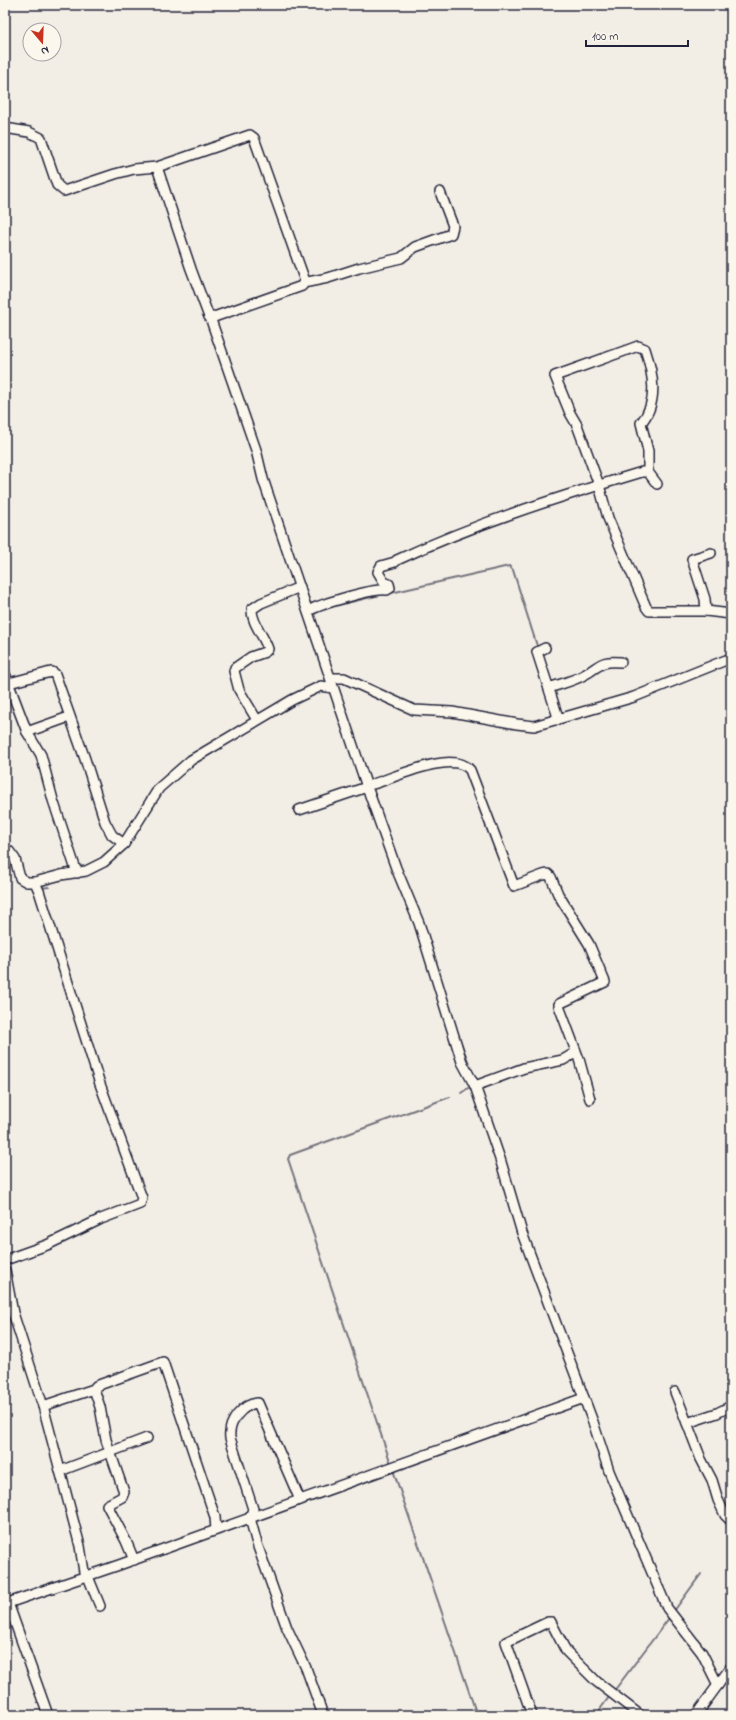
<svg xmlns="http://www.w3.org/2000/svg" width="736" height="1720" viewBox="0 0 736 1720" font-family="'Indie Flower',sans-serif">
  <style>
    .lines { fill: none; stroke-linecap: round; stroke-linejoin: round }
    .stream { stroke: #76747f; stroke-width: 2 }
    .minor-casing { stroke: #22223b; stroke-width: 12 }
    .minor { stroke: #fbf7ec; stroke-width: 9 }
  </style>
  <rect width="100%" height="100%" fill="#f2eee5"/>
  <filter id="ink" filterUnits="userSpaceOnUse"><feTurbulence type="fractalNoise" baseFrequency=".025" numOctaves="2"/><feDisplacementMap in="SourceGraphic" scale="8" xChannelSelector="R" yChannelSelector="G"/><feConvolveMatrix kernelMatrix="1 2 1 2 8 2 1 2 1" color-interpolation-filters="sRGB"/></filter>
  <g filter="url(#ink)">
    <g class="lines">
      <g class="stream">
        <polyline points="391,593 509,566 513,570 537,646"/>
        <polyline points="330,607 384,594"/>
        <polyline points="41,888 49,887"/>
        <polyline points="458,1035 472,1071"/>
        <polyline points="461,1093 471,1086"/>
        <polyline points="391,1464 288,1159 290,1155 450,1097"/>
        <polyline points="393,1470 477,1715"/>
        <polyline points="674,1611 701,1574"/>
        <polyline points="614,1691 669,1618"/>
        <polyline points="596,1715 609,1697"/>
      </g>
      <g class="minor-casing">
        <g id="minor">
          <polyline points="5,128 29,132 41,138 57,185 64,191 115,174 134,169 157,167 250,135 254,138 305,281 302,286 214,317 211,320 256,450 263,479 367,787 396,868 419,923 462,1062 475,1086 501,1162 522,1233 593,1422 609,1471 667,1608 702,1653 718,1685"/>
          <polyline points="157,167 191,269 209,317 213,318"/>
          <polyline points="303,283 328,278 359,268 401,258 415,247 451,234 453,226 440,192"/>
          <path d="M648,472V451L641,423C659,402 653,373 645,349L638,346L630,349L555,376L570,413L577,425L599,485L608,518L646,607L649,611H706L731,614"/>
          <path d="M308,611C321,604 373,588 387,590L390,588L389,584L384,582L378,572L381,566L395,562L397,560C476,523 559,497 642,472H648L657,484"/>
          <polyline points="706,611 705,599 692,559 711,553"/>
          <polyline points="545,648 537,652 557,714 557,720"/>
          <polyline points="5,674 27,732 41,755 53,800 77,873"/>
          <polyline points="331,678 344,678 414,710 452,712 517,724 534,726 634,697 731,658"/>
          <polyline points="9,683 47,673 52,672 55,674 85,759 105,822 112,835 124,844"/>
          <path d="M549,688C560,684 573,681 584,675C601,666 599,660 621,662"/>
          <path d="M257,720L239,690L234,671L235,668L251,657L265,652L268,649C264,636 251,622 252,609L261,603L300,587"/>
          <polyline points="27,732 69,717"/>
          <path d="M373,784C394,778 453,749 470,770L514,886L543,875L548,874L551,877L558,894L589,944L605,982L559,1004V1006L579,1059L590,1099"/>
          <polyline points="299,810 367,787"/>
          <polyline points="5,851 9,851 15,859 20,878 27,882 35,882"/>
          <polyline points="475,1086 524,1068 563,1060 575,1053"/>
          <polyline points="5,1260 47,1245 101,1219 140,1204 142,1198 100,1084 39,891 35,882 61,875 86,871 104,862 124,844 159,788 191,760 292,700 321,686 333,688"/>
          <polyline points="5,1270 13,1313 43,1406 80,1546 84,1572 89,1579 100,1606"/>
          <polyline points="94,1389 96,1386 163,1362 215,1517 216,1530"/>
          <polyline points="675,1392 701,1459 712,1480 718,1500 725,1515 731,1521"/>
          <polyline points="43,1406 94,1389 100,1407 106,1440 124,1492 122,1497 107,1505 126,1541 134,1560"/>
          <polyline points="687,1423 717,1413 731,1406"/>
          <polyline points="60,1471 147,1438"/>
          <path d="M300,1500L258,1403C242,1404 228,1422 230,1438L253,1509L250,1518L257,1544L287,1628L306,1668L323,1715"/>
          <polyline points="8,1603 48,1715"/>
          <polyline points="5,1604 119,1565 584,1398"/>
          <polyline points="532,1715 506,1642 548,1622 551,1622 566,1651 597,1682 640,1715"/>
          <polyline points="696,1715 731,1667"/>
        </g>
      </g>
      <use href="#minor" class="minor"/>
    </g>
  </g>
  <rect width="736" height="1720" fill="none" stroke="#fbf7ec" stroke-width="20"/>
  <rect x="10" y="10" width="716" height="1700" fill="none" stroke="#22223b" stroke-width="1.5" filter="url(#ink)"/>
  <g transform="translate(42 42) rotate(161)"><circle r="19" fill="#fbf7ec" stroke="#a4a2a5"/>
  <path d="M0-3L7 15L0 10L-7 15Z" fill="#c8321e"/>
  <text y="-6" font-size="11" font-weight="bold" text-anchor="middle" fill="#22223b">N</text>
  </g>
  <path d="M586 40v6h102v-6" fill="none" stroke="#22223b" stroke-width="2"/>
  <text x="592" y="40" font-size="12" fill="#22223b" stroke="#fbf7ec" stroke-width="3" paint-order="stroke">100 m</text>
</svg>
